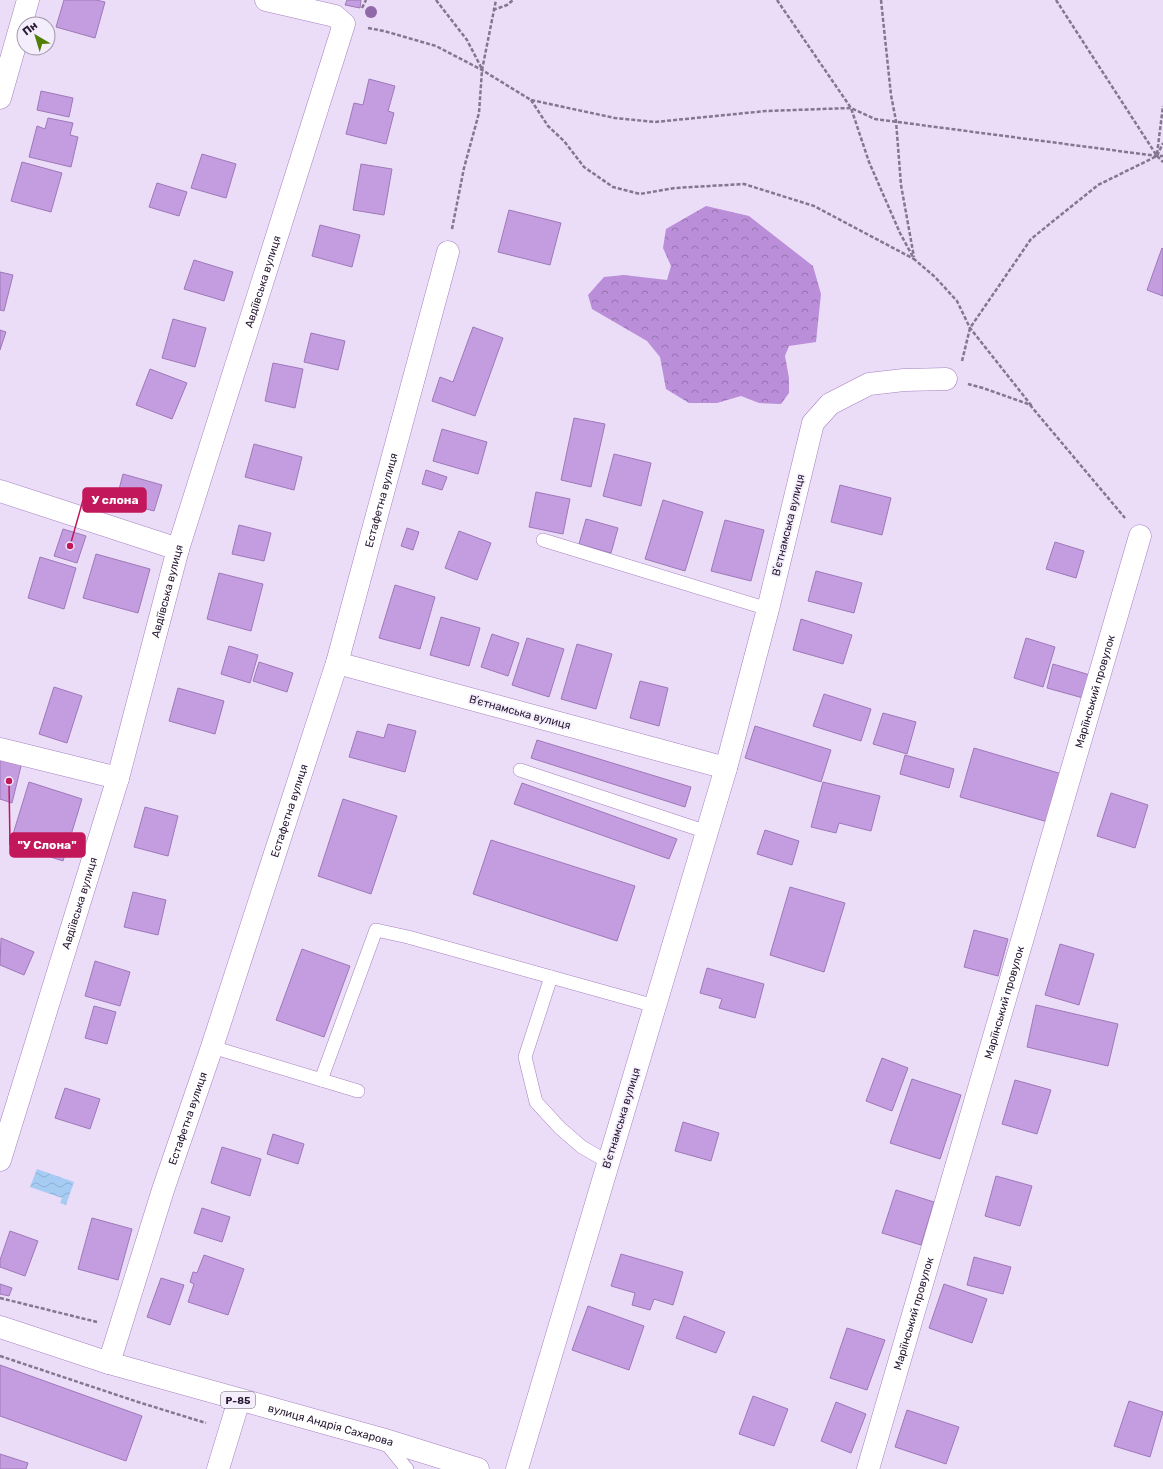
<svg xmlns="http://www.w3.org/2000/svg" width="1163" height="1469" viewBox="0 0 1163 1469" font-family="Rubik,sans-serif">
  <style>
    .forest { fill: url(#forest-crowns) }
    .water { fill: url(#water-waves) }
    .building { fill: #c49de0; stroke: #9e78b8 }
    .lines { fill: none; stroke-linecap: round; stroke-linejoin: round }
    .lane-casing { stroke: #a681c2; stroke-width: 14 }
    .street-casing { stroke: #a681c2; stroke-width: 23 }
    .primary-casing { stroke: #a681c2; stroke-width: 23 }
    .path { stroke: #847590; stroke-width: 2.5; stroke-dasharray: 4 2; stroke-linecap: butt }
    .lane { stroke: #fff; stroke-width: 13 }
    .street { stroke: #fff; stroke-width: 22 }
    .primary { stroke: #fff; stroke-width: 22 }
    .tree { fill: #9168a8 }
    .labels { text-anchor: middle; stroke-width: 3.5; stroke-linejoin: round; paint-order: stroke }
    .shield { fill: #f4edfb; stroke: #65596f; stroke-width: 1 }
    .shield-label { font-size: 10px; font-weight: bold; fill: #281933 }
    .street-label { font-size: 11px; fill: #281933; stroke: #f4edfb }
    .leader { fill: none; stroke: #c2185b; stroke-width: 1.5 }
    .callout-dot { fill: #c2185b; stroke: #f4edfb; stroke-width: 1.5 }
    .callout { fill: #c2185b; stroke: #c2185b; stroke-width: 1.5 }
    .callout-label { font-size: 12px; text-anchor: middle; font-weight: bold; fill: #fff }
  </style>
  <defs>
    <pattern id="forest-crowns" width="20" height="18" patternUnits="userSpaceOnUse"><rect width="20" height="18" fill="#ba8ed9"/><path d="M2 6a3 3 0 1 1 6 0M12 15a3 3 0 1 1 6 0" fill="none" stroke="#9773b1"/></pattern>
    <pattern id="water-waves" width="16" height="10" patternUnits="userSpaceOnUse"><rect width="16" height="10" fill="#a6ccf4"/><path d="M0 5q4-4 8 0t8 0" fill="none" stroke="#8fafd2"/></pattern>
  </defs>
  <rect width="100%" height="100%" fill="#ebdcf8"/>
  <polygon class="forest" points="706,206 749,216 813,266 821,294 816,342 789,346 785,356 789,378 789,393 781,404 759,403 741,396 717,403 689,403 666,389 660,357 647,341 592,309 588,295 604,277 624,275 667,280 671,266 663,248 666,229"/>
  <polygon class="water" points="37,1169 74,1182 66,1205 60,1203 62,1198 30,1187"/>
  <g class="building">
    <polygon points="64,0 96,0 105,2 95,38 56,27"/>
    <polygon points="347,0 361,0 360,8 345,5"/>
    <polygon points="369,79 395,86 388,111 394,113 386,144 346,134 354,103 363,105"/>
    <polygon points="41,91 73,98 69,117 37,110"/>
    <polygon points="48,118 73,123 70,135 78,137 71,167 29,157 37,126 45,129"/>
    <polygon points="202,154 236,164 226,198 191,188"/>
    <polygon points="22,162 62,173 51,212 11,201"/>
    <polygon points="361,164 392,169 384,215 353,210"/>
    <polygon points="157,183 187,192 179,216 149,207"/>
    <polygon points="509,210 561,223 550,265 498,252"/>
    <polygon points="320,225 360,235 352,267 312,256"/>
    <polygon points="1162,248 1163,249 1163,296 1147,290"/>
    <polygon points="194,260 233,272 224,301 184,289"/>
    <polygon points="0,272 13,275 4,311 0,310"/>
    <polygon points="173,319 206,328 195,367 162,358"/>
    <polygon points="473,327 503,338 475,416 432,401 440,377 453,382"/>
    <polygon points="0,330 6,332 0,350"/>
    <polygon points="311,333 345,341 338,370 304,362"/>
    <polygon points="273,363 303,369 295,408 265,401"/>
    <polygon points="150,369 187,383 172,419 136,405"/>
    <polygon points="574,418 605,424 591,487 561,480"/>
    <polygon points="442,429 487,442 478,474 433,461"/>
    <polygon points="254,444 302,457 294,490 245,477"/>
    <polygon points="614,454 651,463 641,506 603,496"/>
    <polygon points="426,470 447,477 442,490 422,484"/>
    <polygon points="123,474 162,485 154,511 116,501"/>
    <polygon points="840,485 891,498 882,535 831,522"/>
    <polygon points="536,492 570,499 563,534 529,527"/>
    <polygon points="663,500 703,512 685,571 645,559"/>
    <polygon points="586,519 618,528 611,553 579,544"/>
    <polygon points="725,520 764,530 751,581 711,571"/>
    <polygon points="239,525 271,533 264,561 232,554"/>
    <polygon points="407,528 419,532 413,550 401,546"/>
    <polygon points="63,529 86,536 77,563 54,556"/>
    <polygon points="459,531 491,543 477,580 445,568"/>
    <polygon points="1055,542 1084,551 1076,578 1046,569"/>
    <polygon points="96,554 150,569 138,613 83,598"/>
    <polygon points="40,557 76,568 64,609 28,598"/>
    <polygon points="816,571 862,583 854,613 808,601"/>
    <polygon points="219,573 263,584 251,631 207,619"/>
    <polygon points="395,585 435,597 420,649 379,638"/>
    <polygon points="441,617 480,628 469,666 430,655"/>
    <polygon points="801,619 852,635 843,664 793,650"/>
    <polygon points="492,634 519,643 508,676 481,667"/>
    <polygon points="527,638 564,649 549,697 512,685"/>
    <polygon points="1026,638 1055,647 1043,687 1014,678"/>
    <polygon points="577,644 612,654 596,709 561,699"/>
    <polygon points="229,646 258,655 250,683 221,674"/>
    <polygon points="259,662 293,673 287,692 253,681"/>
    <polygon points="1053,664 1090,675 1083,698 1047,688"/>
    <polygon points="640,681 668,688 659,726 630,718"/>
    <polygon points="54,687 82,696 67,743 39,734"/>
    <polygon points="178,688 224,701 215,734 169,721"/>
    <polygon points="824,694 871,709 861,741 813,726"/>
    <polygon points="883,713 916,722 907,754 873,744"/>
    <polygon points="388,724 416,731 405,772 349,757 357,731 384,738"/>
    <polygon points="755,726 831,750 821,782 745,758"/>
    <polygon points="537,740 691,787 685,807 531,758"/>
    <polygon points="974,748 1062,774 1048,822 960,797"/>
    <polygon points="905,755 954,769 949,788 900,774"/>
    <polygon points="0,756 22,762 12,803 0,799"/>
    <polygon points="29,782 82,799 63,861 10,844"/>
    <polygon points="823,782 880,796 871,831 839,823 836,833 811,827"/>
    <polygon points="522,783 677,839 669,859 514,804"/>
    <polygon points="1111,793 1148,805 1135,848 1097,836"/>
    <polygon points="343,799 397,816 371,894 318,876"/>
    <polygon points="145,807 178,816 168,856 134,847"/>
    <polygon points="765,830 799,841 792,865 757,854"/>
    <polygon points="491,840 635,886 617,941 473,894"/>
    <polygon points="790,887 845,903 824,972 770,955"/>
    <polygon points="133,892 166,900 158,935 124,927"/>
    <polygon points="974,930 1008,939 998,976 964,967"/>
    <polygon points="1,938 34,952 24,975 0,965"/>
    <polygon points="1060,944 1094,954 1079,1005 1045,995"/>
    <polygon points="302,949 350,966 324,1037 276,1020"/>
    <polygon points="95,961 130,972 120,1006 85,996"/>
    <polygon points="707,968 764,984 755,1018 719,1008 722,999 700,993"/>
    <polygon points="1036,1005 1118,1024 1108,1066 1027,1047"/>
    <polygon points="94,1006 116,1012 107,1044 85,1038"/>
    <polygon points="882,1058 908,1068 892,1111 866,1101"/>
    <polygon points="912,1079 961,1095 940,1159 890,1143"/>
    <polygon points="1015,1080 1051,1090 1037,1134 1002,1124"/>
    <polygon points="65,1088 100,1099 90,1129 55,1118"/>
    <polygon points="683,1122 719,1133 711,1161 675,1151"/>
    <polygon points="273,1134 304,1144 298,1164 267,1154"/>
    <polygon points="222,1147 261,1159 250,1196 211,1183"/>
    <polygon points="996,1176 1032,1186 1020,1226 985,1216"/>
    <polygon points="896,1190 934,1202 921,1245 882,1233"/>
    <polygon points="202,1208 230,1217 222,1242 194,1233"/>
    <polygon points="92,1218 132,1229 118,1280 78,1269"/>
    <polygon points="10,1231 38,1241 25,1276 0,1267 0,1260"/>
    <polygon points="621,1254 683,1272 673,1305 654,1299 650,1310 632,1305 635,1293 611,1286"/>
    <polygon points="204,1255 244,1269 228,1315 188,1302 194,1284 190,1282 193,1272 197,1273"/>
    <polygon points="974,1257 1011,1267 1003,1294 967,1285"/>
    <polygon points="161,1278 184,1285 170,1325 147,1317"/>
    <polygon points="0,1284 12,1288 9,1296 0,1294"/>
    <polygon points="944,1284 987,1299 972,1343 929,1328"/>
    <polygon points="588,1306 644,1326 629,1370 572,1350"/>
    <polygon points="684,1316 725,1332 716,1353 676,1338"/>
    <polygon points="847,1328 885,1340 867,1390 830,1378"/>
    <polygon points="0,1365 142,1416 126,1461 0,1416"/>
    <polygon points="753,1396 788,1409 774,1446 739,1434"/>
    <polygon points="1129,1401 1163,1412 1150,1457 1114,1446"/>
    <polygon points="836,1402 866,1414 851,1453 821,1441"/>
    <polygon points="907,1410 959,1427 946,1464 895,1447"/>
    <polygon points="0,1454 28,1463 26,1469 0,1469"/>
  </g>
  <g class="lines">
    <g class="lane-casing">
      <g id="lane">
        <polyline points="543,540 768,609"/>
        <polyline points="520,770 707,832"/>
        <polyline points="551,977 525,1057 536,1102 560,1128 582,1147 608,1162"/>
        <polyline points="212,1047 358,1091"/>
        <polyline points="321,1080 376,930 408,937 655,1006"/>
        <polyline points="385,1442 407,1469"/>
      </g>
    </g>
    <g class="street-casing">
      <g id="street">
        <polyline points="0,98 28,0"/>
        <polyline points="0,491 178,549"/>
        <polyline points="337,663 726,768"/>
        <polyline points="0,749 118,778"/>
        <path id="s1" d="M0,1160L118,778L178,549L344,24L335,16L266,0"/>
        <path id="s2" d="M109,1363L163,1190L212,1047L337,663L448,252"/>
        <polyline points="218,1469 239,1400"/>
        <polyline points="517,1469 726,768 768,609 813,423 830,404 869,384 904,380 946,379"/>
        <path id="s3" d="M868,1469L1140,536"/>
      </g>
    </g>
    <g class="primary-casing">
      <g id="primary">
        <path id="s4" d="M0,1327L109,1363L382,1439L478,1469"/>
      </g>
    </g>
    <g class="path">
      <polyline points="436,0 467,40 482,69"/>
      <polyline points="777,0 851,108 869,162 900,233 914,259 935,277 957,301 970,328 1031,405 983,388 968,384"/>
      <polyline points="881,0 891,95 896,121 901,185 914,257"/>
      <polyline points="1056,0 1157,156 1163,162"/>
      <polyline points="362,8 366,0"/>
      <polyline points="493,10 507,5 513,0"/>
      <polyline points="368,28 384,31 436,46 482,70 531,100 615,118 655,122 766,111 851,108 875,119 1157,156 1163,156"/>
      <polyline points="531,100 548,126 564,141 584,167 613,187 640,194 675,188 744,184 814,206 914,259"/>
      <polyline points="1157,154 1163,106"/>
      <polyline points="452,229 464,168 479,113 482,70 496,0"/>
      <polyline points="962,361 970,328 1031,239 1098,185 1157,156 1163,143"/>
      <polyline points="1030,405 1125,518"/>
      <polyline points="0,1298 97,1322"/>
      <polyline points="0,1356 138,1402 206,1423"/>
    </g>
    <use href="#lane" class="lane"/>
    <use href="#street" class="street"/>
    <use href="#primary" class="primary"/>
  </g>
  <circle class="tree" cx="371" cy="12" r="6"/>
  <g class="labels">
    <rect class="shield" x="221" y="1392" width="34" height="16" rx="3"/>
    <g class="shield-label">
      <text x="238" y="1404">Р-85</text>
    </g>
    <g class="street-label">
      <text dy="4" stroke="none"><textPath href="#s1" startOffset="917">Авдіївська вулиця</textPath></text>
      <text dy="4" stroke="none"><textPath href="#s2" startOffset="905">Естафетна вулиця</textPath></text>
      <text transform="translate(788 525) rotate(-76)" y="4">Вʼєтнамська вулиця</text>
      <text dy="4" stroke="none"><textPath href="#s1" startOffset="593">Авдіївська вулиця</textPath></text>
      <text dy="4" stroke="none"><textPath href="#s3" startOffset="810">Маріїнський провулок</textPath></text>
      <text transform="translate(520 712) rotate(15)" y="4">Вʼєтнамська вулиця</text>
      <text dy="4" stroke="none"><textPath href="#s2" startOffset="581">Естафетна вулиця</textPath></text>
      <text dy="4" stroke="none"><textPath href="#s1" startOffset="269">Авдіївська вулиця</textPath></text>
      <text dy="4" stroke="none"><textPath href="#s3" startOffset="486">Маріїнський провулок</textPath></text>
      <text dy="4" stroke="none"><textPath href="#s2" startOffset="257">Естафетна вулиця</textPath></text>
      <text transform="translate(621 1118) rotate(-73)" y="4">Вʼєтнамська вулиця</text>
      <text dy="4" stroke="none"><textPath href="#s3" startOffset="162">Маріїнський провулок</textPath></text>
      <text dy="4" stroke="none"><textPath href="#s4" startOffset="345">вулиця Андрія Сахарова</textPath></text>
    </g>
  </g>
  <path class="leader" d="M70 546L83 500M9 781L10 845"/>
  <g class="callout-dot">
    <circle cx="70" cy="546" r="4"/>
    <circle cx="9" cy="781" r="4"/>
  </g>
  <g class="callout">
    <rect x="83" y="488" width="63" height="24" rx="4"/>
    <rect x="10" y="833" width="75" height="24" rx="4"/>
  </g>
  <g class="callout-label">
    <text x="115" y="504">У слона</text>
    <text x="47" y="849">"У Слона"</text>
  </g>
  <g transform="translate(36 36) rotate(322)"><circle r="19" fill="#f4edfb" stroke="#a298ab"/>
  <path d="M0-3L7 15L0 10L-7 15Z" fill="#517e05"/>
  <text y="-6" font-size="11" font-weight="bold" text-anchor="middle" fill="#281933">Пн</text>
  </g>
</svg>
